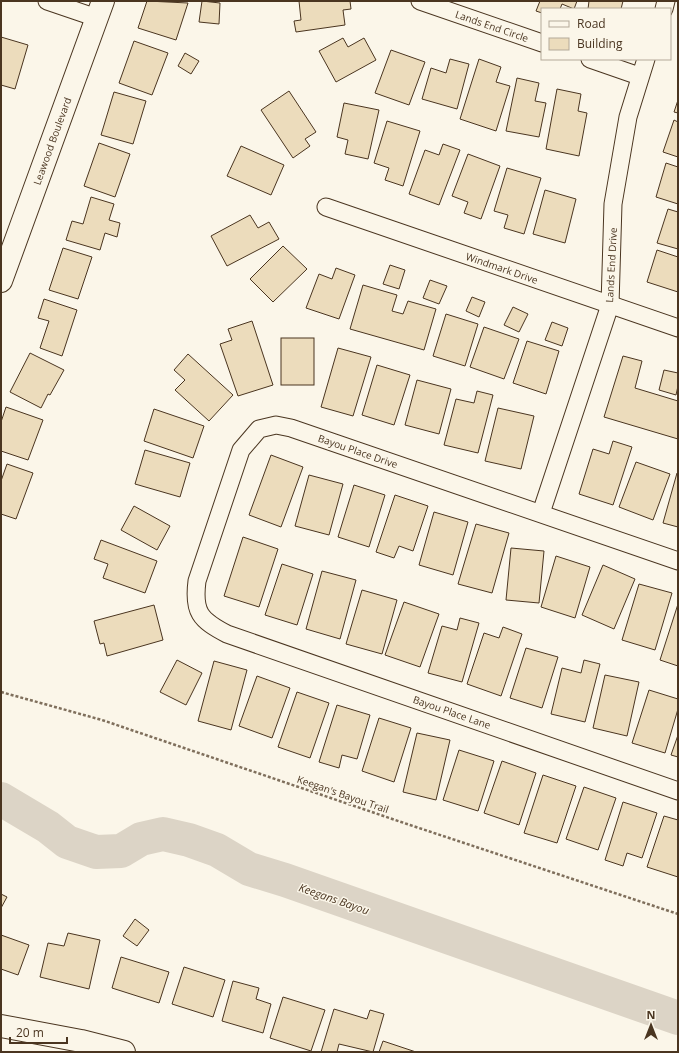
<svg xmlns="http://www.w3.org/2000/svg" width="679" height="1053" viewBox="0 0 679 1053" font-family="'Open Sans',sans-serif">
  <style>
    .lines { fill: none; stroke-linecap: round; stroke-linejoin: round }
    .river { stroke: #dcd4c6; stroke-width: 34 }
    .building { fill: #ecdcbc; stroke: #4a3520 }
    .street-casing { stroke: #4a3520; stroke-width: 19 }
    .secondary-casing { stroke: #4a3520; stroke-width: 24 }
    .path { stroke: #7f6f5c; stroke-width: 2.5; stroke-dasharray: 3 2; stroke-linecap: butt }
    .street { stroke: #fbf6e9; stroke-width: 17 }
    .secondary { stroke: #fbf6e9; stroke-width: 22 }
    .labels { text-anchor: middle; stroke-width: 3; stroke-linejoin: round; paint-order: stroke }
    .street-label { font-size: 10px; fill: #4a3520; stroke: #fbf6e9 }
    .water-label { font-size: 11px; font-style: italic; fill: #4a3520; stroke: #fbf6e9 }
  </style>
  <rect width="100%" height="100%" fill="#fbf6e9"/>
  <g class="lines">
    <polyline class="river" points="1,799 48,827 67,842 96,852 121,851 141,839 163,834 189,840 217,850 249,869 285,880 678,1018"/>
  </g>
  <g class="building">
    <polygon points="147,1 188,3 176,40 138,28"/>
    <polygon points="202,1 220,3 219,24 199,22"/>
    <polygon points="299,1 350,1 351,9 343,10 345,25 296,32 294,21 301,20"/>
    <polygon points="540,1 577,1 574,9 562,4 560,9 542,9 542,13 536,11"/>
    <polygon points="589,1 623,1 621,9 588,9"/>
    <polygon points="1,37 28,45 15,89 1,85"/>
    <polygon points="343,38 348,47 364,38 376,60 336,82 319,51"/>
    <polygon points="134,41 168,53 152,95 119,83"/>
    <polygon points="391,50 425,62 409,105 375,93"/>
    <polygon points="185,53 199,61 191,74 178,66"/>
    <polygon points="450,59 469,64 457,109 422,99 431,68 446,73"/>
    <polygon points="479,59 501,67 496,82 510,86 496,131 460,119"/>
    <polygon points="517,78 539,83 535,101 546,103 539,137 506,131"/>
    <polygon points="557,89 581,94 578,111 587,113 579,156 546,149"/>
    <polygon points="289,91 316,132 305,139 310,146 293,158 261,110"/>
    <polygon points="114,92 146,101 133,144 101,135"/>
    <polygon points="678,100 678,113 674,112"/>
    <polygon points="344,103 379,110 368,159 345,154 348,140 337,137"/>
    <polygon points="674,120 678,122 678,157 663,152"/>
    <polygon points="387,121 420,131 403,186 385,180 389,168 374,163"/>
    <polygon points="99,143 130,154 115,197 84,186"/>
    <polygon points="443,144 460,150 439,205 409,194 425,150 439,155"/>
    <polygon points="241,146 284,165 271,195 227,176"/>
    <polygon points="468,154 500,166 481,219 464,213 468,202 452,196"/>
    <polygon points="666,163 678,167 678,204 656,197"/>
    <polygon points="507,168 541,178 524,234 504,228 508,215 494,211"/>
    <polygon points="545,190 576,199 565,243 533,234"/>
    <polygon points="91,197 114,204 109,220 120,223 117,237 105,233 100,250 66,240 72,221 83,224"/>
    <polygon points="668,209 678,212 678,249 657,243"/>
    <polygon points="250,215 258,228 269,222 279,239 227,266 211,236"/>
    <polygon points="283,246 307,269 273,302 250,279"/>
    <polygon points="63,248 92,257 78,299 49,290"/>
    <polygon points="657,250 678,257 678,292 647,282"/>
    <polygon points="390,265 405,270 399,289 383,284"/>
    <polygon points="336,268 355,275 339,319 306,308 319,274 332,279"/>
    <polygon points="430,280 447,286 439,304 423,298"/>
    <polygon points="363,285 397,295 392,311 403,314 408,301 436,309 424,350 350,329"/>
    <polygon points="472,297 485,302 479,317 466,311"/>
    <polygon points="44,299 77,310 62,356 40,348 49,321 38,318"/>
    <polygon points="513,307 528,314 519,332 504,325"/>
    <polygon points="446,314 478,324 465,366 433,356"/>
    <polygon points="252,321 273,385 238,396 220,344 232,340 228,329"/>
    <polygon points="552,322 568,328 562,346 545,340"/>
    <polygon points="484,327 519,339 504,379 470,367"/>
    <rect x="281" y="338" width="33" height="47"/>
    <polygon points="527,341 559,351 546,394 513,383"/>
    <polygon points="338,348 371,357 353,416 321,407"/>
    <polygon points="30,353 64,370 50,395 48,394 41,408 10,392"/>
    <polygon points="188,354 233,395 209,421 175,390 185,380 174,370"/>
    <polygon points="623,356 642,361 635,388 678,401 678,439 604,417"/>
    <polygon points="377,365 410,375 394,425 362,415"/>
    <polygon points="664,370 678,373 678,386 676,395 659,390"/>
    <polygon points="417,380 451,389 439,434 405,425"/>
    <polygon points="477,391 493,395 478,453 444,445 456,399 474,403"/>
    <polygon points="6,407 43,420 28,460 1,451 1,422"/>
    <polygon points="498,408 534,416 521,469 485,461"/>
    <polygon points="154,409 204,426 193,458 144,441"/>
    <polygon points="613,441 632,447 613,505 579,494 593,449 609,454"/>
    <polygon points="145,450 190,463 180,497 135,484"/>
    <polygon points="271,455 303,467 281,527 249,515"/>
    <polygon points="636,462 670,474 653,520 619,507"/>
    <polygon points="7,464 33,473 16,519 1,514 1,481"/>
    <polygon points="677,473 678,473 678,527 663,523"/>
    <polygon points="309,475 343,484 329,535 295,526"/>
    <polygon points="354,485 385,495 369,547 338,537"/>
    <polygon points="395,495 428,506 413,551 399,546 394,558 376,552"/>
    <polygon points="134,506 170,526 157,550 121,530"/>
    <polygon points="434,512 468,522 453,575 419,565"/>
    <polygon points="476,524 509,533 492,593 458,584"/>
    <polygon points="243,537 278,549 259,607 224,596"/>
    <polygon points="101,540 157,561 145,593 103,578 108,564 94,559"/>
    <polygon points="511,548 544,551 539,603 506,600"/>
    <polygon points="556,556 590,567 575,618 541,607"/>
    <polygon points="282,564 313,574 297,625 265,615"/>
    <polygon points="603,565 635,579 614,629 582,615"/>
    <polygon points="322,571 356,580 340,639 306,629"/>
    <polygon points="639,584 672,593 655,650 622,640"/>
    <polygon points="362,590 397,600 382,654 346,644"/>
    <polygon points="404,602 439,614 420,667 385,655"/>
    <polygon points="678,604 678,666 660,660"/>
    <polygon points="154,605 163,640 107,656 104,643 100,644 94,621"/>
    <polygon points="460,618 479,623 462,682 428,673 442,626 457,630"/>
    <polygon points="503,627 522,634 501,696 467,684 484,633 499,638"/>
    <polygon points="526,648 558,657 542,708 510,698"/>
    <polygon points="177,660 202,673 186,705 160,692"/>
    <polygon points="584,660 600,664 585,722 551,714 562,668 581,673"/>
    <polygon points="214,661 247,670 231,730 198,721"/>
    <polygon points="605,675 639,682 627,736 593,728"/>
    <polygon points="257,676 290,688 272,738 239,726"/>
    <polygon points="649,690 678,699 678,709 665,753 632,743"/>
    <polygon points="297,692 329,703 310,758 278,747"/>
    <polygon points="337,705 370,715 357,759 342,755 339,768 319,762"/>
    <polygon points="379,718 411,728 394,782 362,771"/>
    <polygon points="417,733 450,740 436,800 403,792"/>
    <polygon points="678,735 678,757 671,755"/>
    <polygon points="459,750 494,761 478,811 443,800"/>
    <polygon points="502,761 536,773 519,825 484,813"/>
    <polygon points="543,775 576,786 557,843 524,833"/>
    <polygon points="584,787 616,798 598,850 566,839"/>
    <polygon points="623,802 657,813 642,858 627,853 623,866 605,860"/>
    <polygon points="664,816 678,820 678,877 647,867"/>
    <polygon points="1,894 7,897 1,908"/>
    <polygon points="135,919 149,930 137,946 123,936"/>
    <polygon points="68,933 100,940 89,989 40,977 48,943 64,946"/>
    <polygon points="1,935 29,945 18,975 1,969"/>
    <polygon points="121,957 169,972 159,1003 112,988"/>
    <polygon points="184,967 225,980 213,1017 172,1004"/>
    <polygon points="233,981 259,988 256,999 271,1004 263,1033 222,1021"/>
    <polygon points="283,997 325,1010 311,1051 270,1038"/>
    <polygon points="334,1009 367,1019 370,1010 384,1014 373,1052 339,1044 337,1052 321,1052"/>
    <polygon points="383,1041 416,1052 379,1052"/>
  </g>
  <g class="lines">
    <g class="street-casing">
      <g id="street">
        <polyline points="47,1 97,18"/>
        <polyline points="420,1 542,43"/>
        <polyline points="664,9 666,1"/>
        <polyline points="590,59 639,76"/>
        <polyline points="326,207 678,328"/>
        <polyline points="541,513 610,305 613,204 628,117 646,59"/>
        <path d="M678,561L291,428L276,425L259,429L241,450L197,581C193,612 200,620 227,634L678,791"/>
      </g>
    </g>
    <g class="secondary-casing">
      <g id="secondary">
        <polyline points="1,281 103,1"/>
        <polyline points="1,1026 81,1041 124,1052"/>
      </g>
    </g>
    <polyline class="path" points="1,692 102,720 410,825 678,914"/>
    <use href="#street" class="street"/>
    <use href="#secondary" class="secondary"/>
  </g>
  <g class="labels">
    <g class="street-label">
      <text transform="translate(492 26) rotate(19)" y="4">Lands End Circle</text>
      <text transform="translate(52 141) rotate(-70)" y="4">Leawood Boulevard</text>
      <text transform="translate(611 265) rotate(-87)" y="4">Lands End Drive</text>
      <text transform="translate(502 268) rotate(19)" y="4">Windmark Drive</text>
      <text transform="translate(358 451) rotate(19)" y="4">Bayou Place Drive</text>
      <text transform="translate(452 712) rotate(19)" y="4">Bayou Place Lane</text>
      <text transform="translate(343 794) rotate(19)" y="4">Keegan's Bayou Trail</text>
    </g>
    <g class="water-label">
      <text transform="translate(334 899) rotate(19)" y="4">Keegans Bayou</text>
    </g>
  </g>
  <rect width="679" height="1053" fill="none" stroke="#4a3520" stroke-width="4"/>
  <rect x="541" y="8" width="130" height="52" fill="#fbf6e9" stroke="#b4a999"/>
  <rect x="549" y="21" width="20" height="6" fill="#fbf6e9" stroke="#b4a999"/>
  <text x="577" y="28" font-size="12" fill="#4a3520">Road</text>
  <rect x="549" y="38" width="20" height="12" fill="#ecdcbc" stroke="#b4a999"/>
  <text x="577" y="48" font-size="12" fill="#4a3520">Building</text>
  <g transform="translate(651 1025)" stroke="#fbf6e9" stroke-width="3" paint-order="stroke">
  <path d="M0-3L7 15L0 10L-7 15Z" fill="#4a3520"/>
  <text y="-6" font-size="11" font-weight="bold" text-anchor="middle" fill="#4a3520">N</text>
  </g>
  <path d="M10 1037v6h57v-6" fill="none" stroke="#4a3520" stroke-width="2"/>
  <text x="16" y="1037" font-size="12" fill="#4a3520" stroke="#fbf6e9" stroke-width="3" paint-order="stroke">20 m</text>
</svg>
